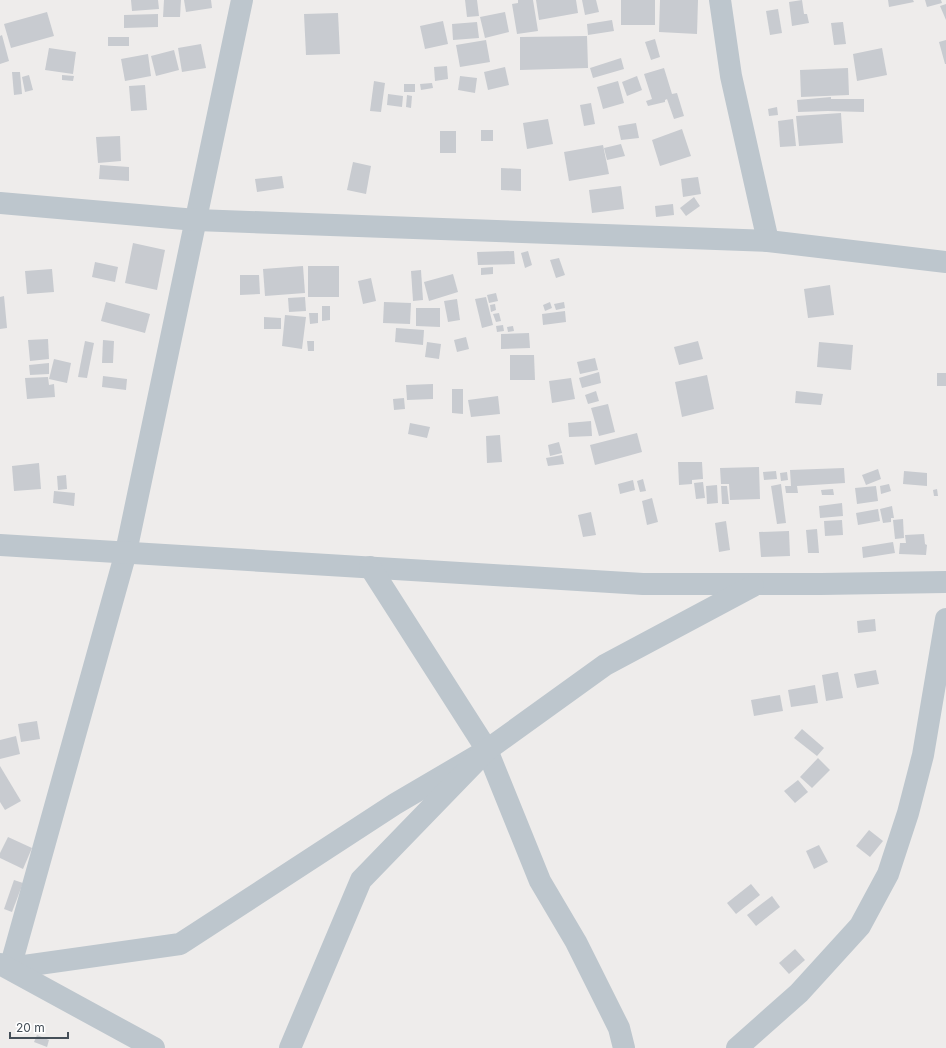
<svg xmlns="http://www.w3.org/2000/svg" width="946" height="1048" viewBox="0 0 946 1048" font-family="Inter,sans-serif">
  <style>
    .building { fill: #c8cbd0 }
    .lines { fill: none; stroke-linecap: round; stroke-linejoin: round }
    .minor { stroke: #bdc6cd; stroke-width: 22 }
    .tertiary { stroke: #bdc6cd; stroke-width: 22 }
  </style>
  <rect width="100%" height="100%" fill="#eeeceb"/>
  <g class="building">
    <polygon points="131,0 158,0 159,9 132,11"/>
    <polygon points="164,0 181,0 180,17 163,17"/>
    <polygon points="184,0 211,0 212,8 186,12"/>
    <polygon points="465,0 477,0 479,16 467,17"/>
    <polygon points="518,0 533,0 538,31 517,34 512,4 518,3"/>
    <polygon points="536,0 576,0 578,13 539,20"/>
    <polygon points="582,0 596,0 599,12 585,15"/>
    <rect x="621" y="0" width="34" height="25"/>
    <polygon points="660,0 698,0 697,34 659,32"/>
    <polygon points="802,0 804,14 807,14 809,23 792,26 789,2"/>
    <polygon points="888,0 913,0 914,2 889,7"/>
    <polygon points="925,0 941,0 942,3 927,7"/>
    <polygon points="946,4 946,20 940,6"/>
    <polygon points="778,9 782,33 770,35 766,11"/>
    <polygon points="47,12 54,36 11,48 4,24"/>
    <polygon points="505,12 509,32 485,38 480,17"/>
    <polygon points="338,13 340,54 306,55 304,14"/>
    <polygon points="158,14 158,27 124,28 124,15"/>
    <polygon points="612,20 614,31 588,35 587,24"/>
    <polygon points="443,21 448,44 425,49 420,26"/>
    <polygon points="477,22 479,38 453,40 452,24"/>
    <polygon points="843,22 846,44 834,45 831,23"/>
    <polygon points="2,35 9,61 0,64 0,36"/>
    <polygon points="587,36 588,68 520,70 520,37"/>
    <rect x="108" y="37" width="21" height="9"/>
    <polygon points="655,39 660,57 651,60 645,42"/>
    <polygon points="486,40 490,62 460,67 456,45"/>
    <polygon points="946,40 946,64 945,64 939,42"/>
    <polygon points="201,44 206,68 182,72 178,48"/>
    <polygon points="49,48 76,52 73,74 45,70"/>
    <polygon points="882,48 887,75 857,81 853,54"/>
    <polygon points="174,50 179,70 156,76 151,56"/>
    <polygon points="148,54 151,76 125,81 121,59"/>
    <polygon points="621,58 624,69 593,78 590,68"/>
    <polygon points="447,66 448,79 435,81 434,67"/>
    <polygon points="505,67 509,85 488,90 484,72"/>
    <polygon points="664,68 672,94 677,93 684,116 674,119 667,99 665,100 665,102 648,106 646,101 652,99 644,74"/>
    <polygon points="848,68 849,95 801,97 800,70"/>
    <polygon points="12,72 20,72 22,94 14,95"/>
    <polygon points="29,75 33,90 25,92 22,77"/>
    <polygon points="62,75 74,76 73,81 62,80"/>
    <polygon points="460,76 477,78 475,93 458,90"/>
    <polygon points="637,76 642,90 627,96 622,82"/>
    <polygon points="374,81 385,83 381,112 370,111"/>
    <polygon points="618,81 624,103 603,109 597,87"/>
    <polygon points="432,83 433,88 421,90 420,84"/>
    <rect x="404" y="84" width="11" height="8"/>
    <polygon points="145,85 147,110 131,111 129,86"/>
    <polygon points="388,94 403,96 402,107 387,105"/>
    <polygon points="407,95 412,96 411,108 406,107"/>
    <polygon points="831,97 831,99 864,99 864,112 828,111 798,112 797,100"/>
    <polygon points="591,103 595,124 584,126 580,105"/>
    <polygon points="777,107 778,115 769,116 768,109"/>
    <polygon points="841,113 843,143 799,146 796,116"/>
    <polygon points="548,119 553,144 527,149 523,123"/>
    <polygon points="793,119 796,146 780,147 778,121"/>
    <polygon points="636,123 639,138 621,140 618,126"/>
    <polygon points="682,129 691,156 660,166 652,140"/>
    <rect x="481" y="130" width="12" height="11"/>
    <rect x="440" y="131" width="16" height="22"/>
    <polygon points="120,136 121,161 98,163 96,137"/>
    <polygon points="621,144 625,156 607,160 604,148"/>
    <polygon points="603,145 609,174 569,181 564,152"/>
    <polygon points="353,162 371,166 366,194 347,190"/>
    <polygon points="100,165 129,167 129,181 99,179"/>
    <polygon points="501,168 521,169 521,191 501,190"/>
    <polygon points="282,176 284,188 257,192 255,179"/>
    <polygon points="698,177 701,194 683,197 681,179"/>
    <polygon points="621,186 624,209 592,213 589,190"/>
    <polygon points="694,197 700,206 686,216 680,208"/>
    <polygon points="673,204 674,215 656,217 655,206"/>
    <polygon points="133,243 165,250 157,290 125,283"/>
    <polygon points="514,251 515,264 478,265 477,252"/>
    <polygon points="528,251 532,265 525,268 521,253"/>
    <polygon points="559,258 565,275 556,278 550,260"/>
    <polygon points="95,262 118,267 115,282 92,277"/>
    <polygon points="303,266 305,293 265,296 263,269"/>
    <rect x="308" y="266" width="31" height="31"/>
    <polygon points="493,267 493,274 481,275 481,268"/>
    <polygon points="52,269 54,292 27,294 25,271"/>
    <polygon points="421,270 423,300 413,301 411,271"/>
    <polygon points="453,274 458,292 429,301 424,282"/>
    <polygon points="240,275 259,275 260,294 240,295"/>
    <polygon points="371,278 376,301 363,304 358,281"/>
    <polygon points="830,285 834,315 808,318 804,289"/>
    <polygon points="496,293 498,301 489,303 487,295"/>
    <polygon points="4,296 7,328 0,329 0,297"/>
    <polygon points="305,297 306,311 289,312 288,298"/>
    <polygon points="486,297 493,325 482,328 475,299"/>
    <polygon points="457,299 460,320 448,322 444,301"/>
    <polygon points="106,302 150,314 145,333 101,321"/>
    <polygon points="384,302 411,303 410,324 383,323"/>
    <polygon points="550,302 552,308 545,311 543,305"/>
    <polygon points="564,302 565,308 556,310 554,304"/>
    <polygon points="495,304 496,310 491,312 490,305"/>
    <polygon points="322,306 330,306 330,320 322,321"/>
    <polygon points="416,308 440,308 440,327 416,326"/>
    <polygon points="565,311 566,322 543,325 542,314"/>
    <polygon points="309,313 318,313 318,323 310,324"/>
    <polygon points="499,313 501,321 496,322 493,314"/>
    <polygon points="285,315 306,317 302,349 282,346"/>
    <polygon points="264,317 281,318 281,329 264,329"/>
    <polygon points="503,325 504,331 497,332 496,326"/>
    <polygon points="513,326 514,331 508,332 507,327"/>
    <polygon points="396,328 424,330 423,345 395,342"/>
    <polygon points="529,333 530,348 501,349 501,334"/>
    <polygon points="466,337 469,349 457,352 454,340"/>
    <polygon points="48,339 49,359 30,361 28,340"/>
    <polygon points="103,340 114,341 113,363 102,363"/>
    <polygon points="85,341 94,343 87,378 78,377"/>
    <polygon points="307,341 314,341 314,351 308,351"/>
    <polygon points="698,341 703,359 679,365 674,347"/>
    <polygon points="427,342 441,344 439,359 425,357"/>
    <polygon points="819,342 853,345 851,370 817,367"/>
    <polygon points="510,355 534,355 535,380 510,380"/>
    <polygon points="595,358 598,370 580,374 577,362"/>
    <polygon points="54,359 71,363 67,383 49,379"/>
    <polygon points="49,363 49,374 30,375 29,365"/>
    <polygon points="599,372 601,383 582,388 579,378"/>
    <rect x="937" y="373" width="9" height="13"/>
    <polygon points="707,375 714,409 682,417 675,382"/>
    <polygon points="103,376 127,379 126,390 102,387"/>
    <polygon points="48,377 49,385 54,384 55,397 27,399 25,378"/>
    <polygon points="571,378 575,399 552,403 549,381"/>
    <polygon points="433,384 433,399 407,400 406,385"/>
    <polygon points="452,389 463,389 463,414 452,413"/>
    <polygon points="596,391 599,401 588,404 585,395"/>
    <polygon points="796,391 823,394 821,405 795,403"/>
    <polygon points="498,396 500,414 471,417 468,400"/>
    <polygon points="404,398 405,409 394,410 393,399"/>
    <polygon points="608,404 615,432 599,436 591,408"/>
    <polygon points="591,421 592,436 569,437 568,423"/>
    <polygon points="410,423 430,427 427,438 408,434"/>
    <polygon points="637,433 642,452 595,465 590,445"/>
    <polygon points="500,435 502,462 487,463 486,436"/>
    <polygon points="559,442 562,453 550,456 548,445"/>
    <polygon points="562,455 564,464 548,466 546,458"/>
    <polygon points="678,462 702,462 703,479 692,480 692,484 679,485"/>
    <polygon points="39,463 41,489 14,491 12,466"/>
    <polygon points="759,467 760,499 730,500 729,484 721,484 720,468"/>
    <polygon points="844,468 845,483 797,486 798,493 786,493 785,486 791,486 790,470"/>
    <polygon points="878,469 881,479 866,485 862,475"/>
    <polygon points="776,471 777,479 764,480 763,472"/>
    <polygon points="904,471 927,473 927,486 903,484"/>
    <polygon points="787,472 788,480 781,481 780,473"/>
    <polygon points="66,475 67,489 58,490 57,476"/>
    <polygon points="643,479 646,491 640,492 637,481"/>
    <polygon points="633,480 635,490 620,494 618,484"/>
    <polygon points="703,482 705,498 696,499 694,483"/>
    <polygon points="781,484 786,523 777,524 771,486"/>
    <polygon points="889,484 891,491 881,494 880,486"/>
    <polygon points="717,485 718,503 707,504 706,486"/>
    <polygon points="721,486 727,486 729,504 722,504"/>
    <polygon points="876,486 878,501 857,504 855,488"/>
    <polygon points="833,489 834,495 822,495 821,490"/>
    <polygon points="937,489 938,496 934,496 933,490"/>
    <polygon points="54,491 75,493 74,506 53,503"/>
    <polygon points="652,498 658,522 647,525 642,501"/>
    <polygon points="842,503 843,516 820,518 819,506"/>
    <polygon points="892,506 894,518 891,518 891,522 883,523 880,509"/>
    <polygon points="878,509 880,521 858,525 856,513"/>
    <polygon points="591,512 596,535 583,537 578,515"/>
    <polygon points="903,519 904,538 895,539 893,520"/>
    <polygon points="842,520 843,535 825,536 824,521"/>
    <polygon points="726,521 730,550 719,552 715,523"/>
    <polygon points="817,529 819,553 808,553 806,530"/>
    <polygon points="789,531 790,556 761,557 759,532"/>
    <polygon points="924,534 925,544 927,545 926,555 899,554 900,543 906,543 905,535"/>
    <polygon points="893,542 895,553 863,558 862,547"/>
    <polygon points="875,619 876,631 858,633 857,621"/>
    <polygon points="876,670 879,684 857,688 854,674"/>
    <polygon points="838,672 843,698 826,701 822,675"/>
    <polygon points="815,685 818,703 791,707 788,690"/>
    <polygon points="780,695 783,711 754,716 751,700"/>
    <polygon points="37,721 40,739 21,742 18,724"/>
    <polygon points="802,729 824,748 817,756 794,738"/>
    <polygon points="16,736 20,754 0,759 0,740"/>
    <polygon points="818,758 830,770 812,788 800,777"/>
    <polygon points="0,766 21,801 5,810 0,802"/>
    <polygon points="798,780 808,792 795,803 784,791"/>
    <polygon points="869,830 883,841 870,857 856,846"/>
    <polygon points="8,837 32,848 23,869 0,858 0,853"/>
    <polygon points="819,845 828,862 814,869 806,851"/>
    <polygon points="14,880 23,883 12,912 4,909"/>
    <polygon points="751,884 760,895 736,914 727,903"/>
    <polygon points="772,896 780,907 756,926 747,915"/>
    <polygon points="795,949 805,960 789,974 779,963"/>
    <polygon points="37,1035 49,1040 47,1047 34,1042"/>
  </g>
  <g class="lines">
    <g class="minor">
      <polyline points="242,0 126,552 10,968 180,944 395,804 487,750"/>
      <polyline points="720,0 731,76 768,241"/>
      <polyline points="0,203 196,220 768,241 946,262"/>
      <polyline points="0,545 643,584 821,584 946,582"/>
      <polyline points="370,567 487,750 540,881 576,942 619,1028 624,1048"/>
      <polyline points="290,1048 361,880 487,750 605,665 753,586"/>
      <polyline points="737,1048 799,993 860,926 888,874 908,813 923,755 946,619"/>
    </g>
    <polyline class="tertiary" points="0,964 154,1048"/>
  </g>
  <path d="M10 1032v6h58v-6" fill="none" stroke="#454f58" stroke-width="2"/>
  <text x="16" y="1032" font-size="12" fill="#454f58" stroke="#ffffff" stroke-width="3" paint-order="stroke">20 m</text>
</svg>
